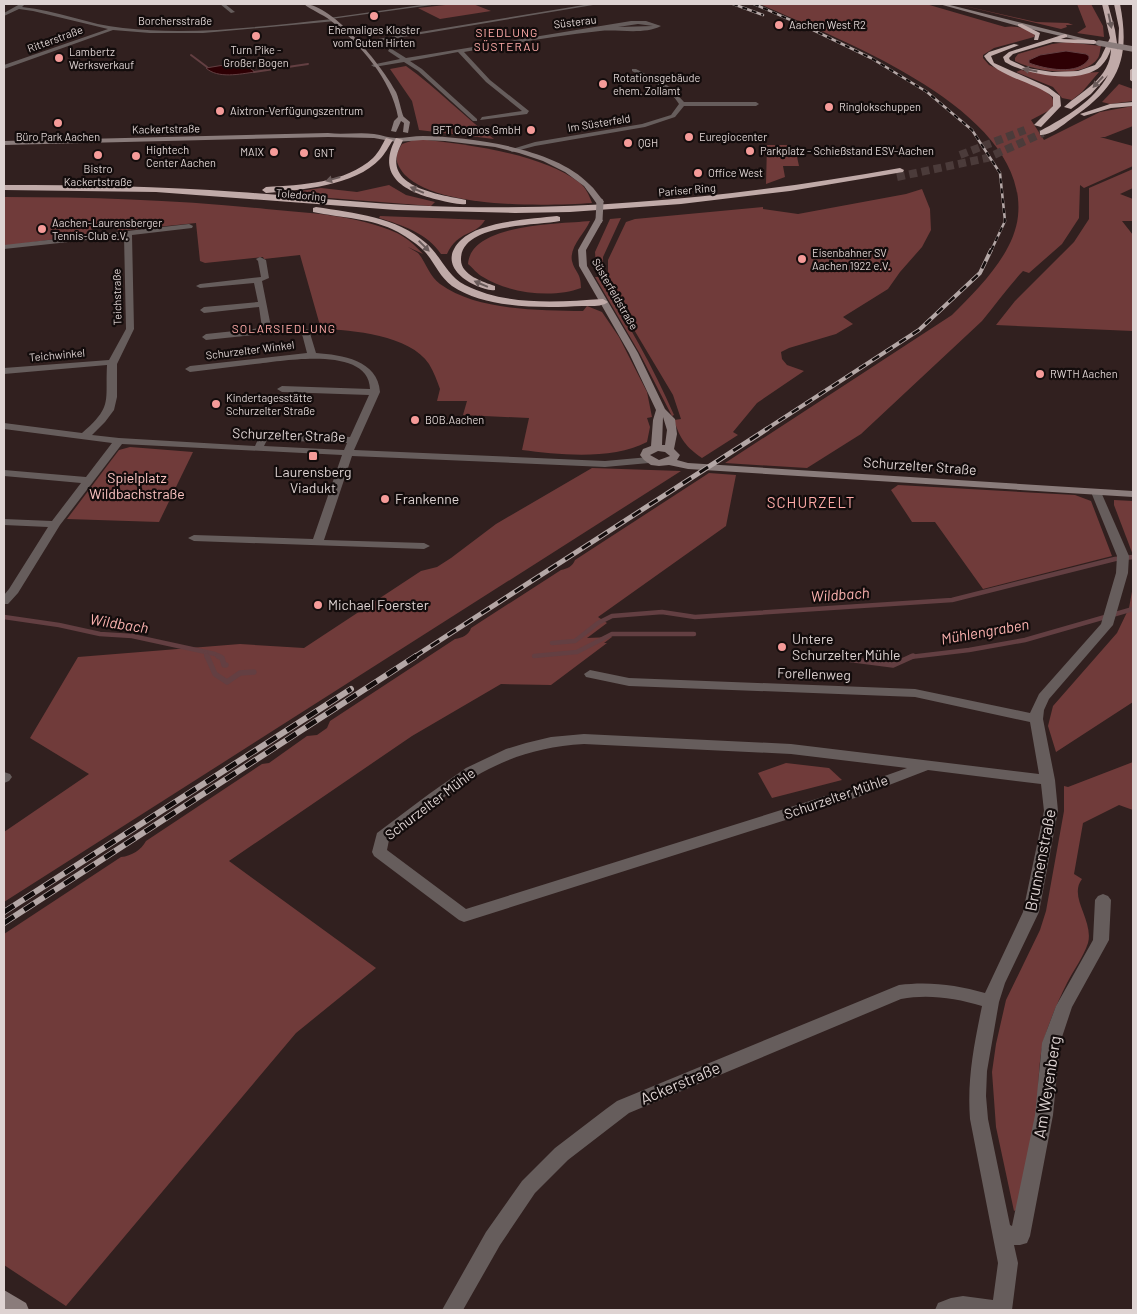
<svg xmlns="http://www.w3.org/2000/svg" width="1137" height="1314" viewBox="0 0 1137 1314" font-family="Barlow,sans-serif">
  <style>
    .green { fill: #703b3a }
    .water { fill: #2e0004; stroke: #633f42 }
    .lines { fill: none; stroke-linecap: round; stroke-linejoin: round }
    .stream-far2 { stroke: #633f42; stroke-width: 2 }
    .stream-far1 { stroke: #633f42; stroke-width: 4.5 }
    .stream { stroke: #633f42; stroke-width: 5.5 }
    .highway-tunnel { stroke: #4b3b3a; stroke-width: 8; stroke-dasharray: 8 4.5; stroke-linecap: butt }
    .street { fill: #665d5c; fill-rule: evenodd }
    .secondary { fill: #8a7c7b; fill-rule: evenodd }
    .highway { fill: #c0aaa8; fill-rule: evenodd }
    .rail-far3-casing { stroke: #b4a7a6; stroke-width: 2.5 }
    .rail-far2-casing { stroke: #b4a7a6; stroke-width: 4 }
    .rail-far1-casing { stroke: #b4a7a6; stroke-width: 5 }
    .rail-casing { stroke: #b4a7a6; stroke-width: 6 }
    .rail-far3 { stroke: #130c0c; stroke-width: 2; stroke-dasharray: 5; stroke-linecap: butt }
    .rail-far2 { stroke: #130c0c; stroke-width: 2.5; stroke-dasharray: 8; stroke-linecap: butt }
    .rail-far1 { stroke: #130c0c; stroke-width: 3; stroke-dasharray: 10; stroke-linecap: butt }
    .rail { stroke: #130c0c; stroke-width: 4.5; stroke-dasharray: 12; stroke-linecap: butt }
    .secondary-bridge-far1 { stroke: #8a7c7b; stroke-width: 5.5 }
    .secondary-bridge { stroke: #8a7c7b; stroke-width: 7 }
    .oneway { fill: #6a5b5a }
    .poi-dot { fill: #f59b99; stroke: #130c0c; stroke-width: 2 }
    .labels { text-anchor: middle; stroke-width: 4.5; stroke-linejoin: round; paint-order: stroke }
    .far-street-label { font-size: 11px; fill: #ded3d2; stroke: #130c0c }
    .far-poi-label { font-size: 11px; fill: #ded3d2; stroke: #130c0c; text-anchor: start }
    .far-neighbourhood-label { font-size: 12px; letter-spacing: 1px; fill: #ffaba8; stroke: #130c0c }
    .street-label { font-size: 14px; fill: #ded3d2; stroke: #130c0c }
    .poi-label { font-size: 14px; fill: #ded3d2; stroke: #130c0c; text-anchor: start }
    .park-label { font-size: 14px; fill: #ffc6c4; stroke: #130c0c }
    .neighbourhood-label { font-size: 15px; letter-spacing: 1px; fill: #ffaba8; stroke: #130c0c }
    .water-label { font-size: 15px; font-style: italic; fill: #fbb2af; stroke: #130c0c }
    .near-street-label { font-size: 16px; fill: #ded3d2; stroke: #130c0c }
  </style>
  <rect width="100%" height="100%" fill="#31201f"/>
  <g class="green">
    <polygon points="454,4 473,4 491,11 440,19 418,8"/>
    <path d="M760,4H926L1005,27C1014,25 1028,28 1035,35L1034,37L994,48L983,55V58L989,65L1043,89L1052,97L1054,104L1050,110L1031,120L1044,140L1100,112L1133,106V126L1105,137H1100L1133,146V166L1084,188L1080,185L1079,218L1062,244L1029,273L1023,271C1008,287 996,304 982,321L861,434L807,468L725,463L952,315C978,289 1014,254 1018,216C1029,109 838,39 760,4Z"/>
    <polygon points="956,4 1036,22 1068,23 1073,25 1066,25 1067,27 1061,29"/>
    <polygon points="1077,4 1091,4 1103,26 1104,37 1077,33 1086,27"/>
    <path d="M1067,42L1101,46C1100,49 1100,55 1098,58C1084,80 1033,71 1015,61V58L1018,54L1052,44Z"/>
    <path d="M406,66C437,88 463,116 494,139L419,130L412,101L390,69Z"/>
    <polygon points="1021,70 1050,75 1099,72 1082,92 1072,100 1062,98 1053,87 1016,72"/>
    <polygon points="1119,84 1133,89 1133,101 1110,104 1102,102"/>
    <path d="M417,139C465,144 541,153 580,183C586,188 589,195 592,203C545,206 439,209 405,175C400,169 395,162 397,154C398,151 400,147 402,144Z"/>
    <polygon points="767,145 790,145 796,152 799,166 783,166 785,177 766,184"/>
    <polygon points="1133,169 1133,188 1120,194 1133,199 1133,221 1122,221 1133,235 1133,331 996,325 1015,301 1074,242 1089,219 1089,188"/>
    <polygon points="389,185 406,195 435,202 431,206 279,194 321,188 357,192"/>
    <path d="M922,189L930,209L931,230L922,247L900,272L888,289L843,317L853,324L836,334L789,348L781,352L782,359L787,365L804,371L757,403L733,432L738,435L702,458C686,447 680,439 674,420L681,419L673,395L602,276L608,272V260L626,222L635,219L763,207V209L798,214L906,194Z"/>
    <path d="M4,197C92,197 179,200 266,209C309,213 357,215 397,233C407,238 415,245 423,254L408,247C411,249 415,251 418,253C426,262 429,276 440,284C477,311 539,310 583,311L587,306L602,312L619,337L647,392L652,417L647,418L650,427L647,442C613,460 560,455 522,450L529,418L463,415L467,401H437L440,389C437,381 434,372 429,364C410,335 352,330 321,329L300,255L264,259L263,257L205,263L200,261L196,223L118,231L115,222L91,225L93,234L4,246Z"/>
    <path d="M380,216L485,220C476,236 458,230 447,254H441C427,233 402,225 379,218Z"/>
    <polygon points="621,218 603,257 603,265 596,265 595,252 610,219"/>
    <path d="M590,221C585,233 569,247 572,261C575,273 581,272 581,288C552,299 509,293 483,277C477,274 473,268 468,264C471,223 561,224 590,221Z"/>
    <path d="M595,277H598C627,320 653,367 674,415L672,416L640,354Z"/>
    <polygon points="130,447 193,452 159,522 67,519 119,450"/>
    <polygon points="592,468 681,471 4,902 4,832 89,774 30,738 78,657 240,644 304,648 421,571 437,567 451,558 496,524"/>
    <path d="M709,473L736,475L726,526L598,617L607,623L587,638L612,637L604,643H607L551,685L501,684L412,736L229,861L376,968L296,1033L66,1306L4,1265V934L121,857C132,856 141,850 146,841L262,764L269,763L307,736L317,735L327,728L330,721L455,639C462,638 469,635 471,628L561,570C567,569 573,566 575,560Z"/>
    <polygon points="898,485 1075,495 1091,501 1112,556 983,589 935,522 912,522 891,490"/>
    <polygon points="1114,500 1133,501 1133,555 1114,505"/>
    <polygon points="1133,586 1133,702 1056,752 1048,726 1053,706 1117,633 1129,608"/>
    <path d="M1133,762V810L1119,805L1083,823L1074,874L1082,879C1068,897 1094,920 1088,943C1083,958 1074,969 1067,983C1058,1001 1050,1020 1044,1039C1038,1061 1039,1085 1037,1107C1033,1141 1025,1175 1019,1208L1014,1211L996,1127L992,1072L996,1044L1006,1000L1040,930L1046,911L1064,811V786L1068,787Z"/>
    <polygon points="786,763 829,768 842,780 772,798 758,773"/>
  </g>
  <g class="water">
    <path d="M1066,51L1086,54L1089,56V59C1078,76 1045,69 1029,63V60L1040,55Z"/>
    <path d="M242,62L255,72C240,74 218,79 206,68Z"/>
  </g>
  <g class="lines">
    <g class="stream-far2">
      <polyline points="191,55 207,67"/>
      <polyline points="254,72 308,64"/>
    </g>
    <g class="stream-far1">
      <polyline points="4,617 59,625 100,634 132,636 215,654 221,657"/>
      <polyline points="552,643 575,641 598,623 612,616 662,612 695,617 952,600 1115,559 1133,557"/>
      <polyline points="206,653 207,657"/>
      <polyline points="534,656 577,652 612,634 694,634"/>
      <polyline points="910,657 969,650 1025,640 1133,609"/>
    </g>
    <g class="stream">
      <polyline points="207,656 215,674 227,682 240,673 254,672"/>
      <polyline points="218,656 222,658 224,665 226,665"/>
      <polyline points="839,658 893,665 913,656"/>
    </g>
    <g class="highway-tunnel">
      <polyline points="960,155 1025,130"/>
      <polyline points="897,177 987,158 1043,133"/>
    </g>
    <g class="street">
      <path d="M20,4H25L22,7C57,10 89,25 123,28C193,36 264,26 333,19L336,21L203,33H150L113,30L4,69V65L108,29L33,11L19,9L4,16V13Z"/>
      <polygon points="220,4 225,4 235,12 231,13"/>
      <polygon points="428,4 439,4 331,19 329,18"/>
      <polygon points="590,4 599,4 356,45 353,43"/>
      <path d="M631,21H646L661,26C644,35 618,29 600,31C554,36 509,44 464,52L490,80L529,111L527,114L480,120L482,117L522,111L486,82L458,52L410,61L422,69L477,119V121H473L418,71L404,62L374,67L371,65L400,59L388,51L390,48L406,58ZM638,24L653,26L618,27Z"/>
      <path d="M632,69H636L670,87L684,102H756L759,104L756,106H684L675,117L645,127L535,146L512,152L509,150L535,142L642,124L671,115L679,104C669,87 649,80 632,71Z"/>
      <path d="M189,224L193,226L192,228L132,235L134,329L117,364V397L114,410L105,422L92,435L119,438L255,446L260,435L264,434L350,437L369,395L282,392L277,389L282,386L370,389C369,345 282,361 255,364C233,367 212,369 190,372L185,369L190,366L307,353L302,334L293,331L206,340L202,337L206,334L262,328L259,307L204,313L200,310L204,307L258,302L254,283L200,288L196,286L200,284L261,277L258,261L256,259L260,257L266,260L269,278L262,281L271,327L293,325L309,330L316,353C342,355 378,360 380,392L354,450L605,461L649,457L654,460L649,463L605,467L352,456L324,540L424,543L430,546L424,549L194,541L188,538L194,535L313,539L342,455L122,444L60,525L18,593L8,604H4V595L9,589L48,527L4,525V519L52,521L81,483L4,476V470L86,477L112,443L4,429V423L82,433C113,406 105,402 107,365L4,374V368L109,360L126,329L124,236L4,249V245ZM267,440L347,443L344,450L264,446Z"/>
      <path d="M1096,489L1101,492L1129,556L1128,573L1113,625L1049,699L1044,710L1043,719L1055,780L1058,811L1039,912L1005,983L999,1002L987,1071L986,1096L988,1119L1010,1225L1012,1226L1035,1115L1042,1043L1056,1006L1093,940L1095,900L1098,896L1103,894L1108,896L1111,900L1109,940L1072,1007L1060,1043L1053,1115L1030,1236L1027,1243L1020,1245H1014L1018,1263L1012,1310H935L938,1303L951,1298L963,1296L993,1300L998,1263L970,1119C967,1079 974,1045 982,1006C955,998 928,994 901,999L629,1113L568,1160L535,1193L500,1245L463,1310H442L486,1232L522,1181L555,1148L606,1109L617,1101L899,985C929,981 957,985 985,993L1023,912L1044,811L1041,784L928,770L858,797L464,922L459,920L374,856L372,852L377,833L429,794L466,768L506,749L526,743L551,737L584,734L791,744L1039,774L1030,722L915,697L629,686L586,677L584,674L590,670L629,678L915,689L1030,713L1039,694L1101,624L1116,573L1117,556L1091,492ZM584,744L791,754L907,768L848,789L466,909L387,850L389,840C454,789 497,749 584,744Z"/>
      <polygon points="4,772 10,774 12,777 9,781 4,783"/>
    </g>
    <g class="secondary">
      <path d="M304,4C333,4 383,67 396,92C399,98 402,115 404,117C406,119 408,120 410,122L408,133L403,132L404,123L401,121L396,132L391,131L394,121L398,117C392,80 359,43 330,20C322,14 311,10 304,4Z"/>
      <polygon points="939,4 946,4 1102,43 1099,45 1018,26"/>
      <path d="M328,133C343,135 359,132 374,134C382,135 389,138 396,138C405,138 414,136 423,136C471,137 555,148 589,184C595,189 599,196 604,202L597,204L584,186L565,172L543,161L519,153L495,147L445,141L423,140L396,142L374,138L328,137L4,145V141Z"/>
      <path d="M596,218L603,220L586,250L587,266L638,353L665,409L675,419L677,434L674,449L680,455L677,460L688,463L1133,491V497L688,469L669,465L659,466L651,465L644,460L640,455L643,449L651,446L653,420L656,410L629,353L579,266L578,250ZM663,417L667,430L665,445H662ZM658,451L665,452L670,456L659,460L650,455Z"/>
      <polygon points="4,1290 26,1303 29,1310 4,1310"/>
    </g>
    <g class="highway">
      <path d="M1102,4H1108L1115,30L1118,50L1119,28L1114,4H1120C1131,60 1118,87 1071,119C1063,125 1050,136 1040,135V131C1066,117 1094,101 1108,75L1091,94L1071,109L1064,107C1083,90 1110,79 1111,49C1109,55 1106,61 1101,66C1081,85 1026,75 1005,62L1003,57L1009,52L1065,34L1067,35V37L1061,39L1094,40L1097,42L1094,44L1053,42L1013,54L1009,58L1010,60L1027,68L1052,72L1078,71L1095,65L1101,57L1110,38Z"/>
      <polygon points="1018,24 1022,24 1040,33 1038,40 1034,40 1035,35 1018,26"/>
      <path d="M1014,44L1019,45L991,56L994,63L1048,87L1060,96L1061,106L1041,127L1034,125L1053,106V97C1033,81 996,77 984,56L989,52Z"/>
      <polygon points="1133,68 1133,82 1130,80 1130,70"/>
      <polygon points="1133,102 1133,106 1111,108 1084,116 1080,114 1110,104"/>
      <path d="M386,138L393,140C389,146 385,154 380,159C355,186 300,190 266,193L262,190L266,187C301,185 346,183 373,158C379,152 382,145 386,138Z"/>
      <path d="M396,138L403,140C401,145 398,150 397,155C389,189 444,195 466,200V204C458,205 448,202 439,200C406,192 375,177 396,138Z"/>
      <path d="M900,168L904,170L903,172L790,191L681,204L570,212L515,213L396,210L156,192L4,190V185C82,185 161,186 239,192C312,197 386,206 460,207C608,210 754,194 900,168Z"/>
      <path d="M316,207C354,213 397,217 426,243C441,256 447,276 465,285C506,306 558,302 603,299L608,302C602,307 590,306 582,306C543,308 486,309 452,286C440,277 435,264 426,253C418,244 408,238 398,232C372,218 341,218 313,212V208Z"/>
      <path d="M557,216L560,217V221C536,226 460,223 461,260C461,275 483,282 495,286V290C489,291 483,288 477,286C456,277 441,259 461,240C480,221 531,219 557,216Z"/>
    </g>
    <g class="rail-far3-casing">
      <g id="rail-far3">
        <polyline points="733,4 763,15"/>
        <polyline points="754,4 811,29 871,58 927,92 972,130 1000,173 1005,221 991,251"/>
      </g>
    </g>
    <g class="rail-far2-casing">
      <polyline id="rail-far2" points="765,430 919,330 980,273 991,250"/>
    </g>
    <g class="rail-far1-casing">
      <polyline id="rail-far1" points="414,657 767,429"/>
    </g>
    <g class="rail-casing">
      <g id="rail">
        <polyline points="4,912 351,689"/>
        <polyline points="4,923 416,656"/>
      </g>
    </g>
    <use href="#rail-far3" class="rail-far3"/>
    <use href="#rail-far2" class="rail-far2"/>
    <use href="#rail-far1" class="rail-far1"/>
    <use href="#rail" class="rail"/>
    <polyline class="secondary-bridge-far1" points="1099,43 1133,49"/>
    <polyline class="secondary-bridge" points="599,220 600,202"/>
  </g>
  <defs><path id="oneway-solid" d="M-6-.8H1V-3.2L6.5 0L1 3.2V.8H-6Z" transform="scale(1.25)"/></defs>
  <g class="oneway">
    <use href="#oneway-solid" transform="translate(1110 21) rotate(78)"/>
    <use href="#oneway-solid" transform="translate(1030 70) rotate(-169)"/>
    <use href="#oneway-solid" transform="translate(1098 82) rotate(133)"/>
    <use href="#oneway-solid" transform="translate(333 179) rotate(164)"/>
    <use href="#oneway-solid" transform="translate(417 190) rotate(-157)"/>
    <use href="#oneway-solid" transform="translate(424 246) rotate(45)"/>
    <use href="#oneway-solid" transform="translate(481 284) rotate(-157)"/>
  </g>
  <g class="poi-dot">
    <circle cx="374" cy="16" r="5"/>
    <circle cx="779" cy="25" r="5"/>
    <circle cx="256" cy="36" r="5"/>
    <circle cx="59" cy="58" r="5"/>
    <circle cx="603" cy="84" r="5"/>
    <circle cx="829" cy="107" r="5"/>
    <circle cx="220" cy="111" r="5"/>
    <circle cx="58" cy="123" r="5"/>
    <circle cx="531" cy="130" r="5"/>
    <circle cx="689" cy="137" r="5"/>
    <circle cx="628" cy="143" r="5"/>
    <circle cx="750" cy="151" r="5"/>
    <circle cx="274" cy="152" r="5"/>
    <circle cx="304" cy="153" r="5"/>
    <circle cx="98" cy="155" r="5"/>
    <circle cx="136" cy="156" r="5"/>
    <circle cx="698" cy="173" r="5"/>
    <circle cx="42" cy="229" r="5"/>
    <circle cx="802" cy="259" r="5"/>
    <circle cx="1040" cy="374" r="5"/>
    <circle cx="216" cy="404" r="5"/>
    <circle cx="415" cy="420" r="5"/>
    <rect x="308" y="451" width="10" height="10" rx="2.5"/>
    <circle cx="385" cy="499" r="5"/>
    <circle cx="318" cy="605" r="5"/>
    <circle cx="782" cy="647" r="5"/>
  </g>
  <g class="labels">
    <g class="far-street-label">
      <text x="175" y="25">Borchersstraße</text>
      <text transform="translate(575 22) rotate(-7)" y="4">Süsterau</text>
      <text transform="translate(55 39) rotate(-20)" y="4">Ritterstraße</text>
      <text transform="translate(599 123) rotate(-9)" y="4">Im Süsterfeld</text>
      <text transform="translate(166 129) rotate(-1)" y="4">Kackertstraße</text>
      <text transform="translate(687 190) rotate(-5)" y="4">Pariser Ring</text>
      <text transform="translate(301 195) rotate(5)" y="4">Toledoring</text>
      <text transform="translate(615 294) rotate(60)" y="4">Süsterfeldstraße</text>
      <text transform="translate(117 297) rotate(-91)" y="4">Teichstraße</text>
      <text transform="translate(250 350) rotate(-7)" y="4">Schurzelter Winkel</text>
      <text transform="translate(57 355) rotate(-5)" y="4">Teichwinkel</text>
    </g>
    <g class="far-poi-label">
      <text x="789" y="29">Aachen West R2</text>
      <text x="374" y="34" text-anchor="middle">Ehemaliges Kloster<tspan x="374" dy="13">vom Guten Hirten</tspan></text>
      <text x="256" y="54" text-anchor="middle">Turn Pike -<tspan x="256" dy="13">Großer Bogen</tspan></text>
      <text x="69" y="56">Lambertz<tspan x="69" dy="13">Werksverkauf</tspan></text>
      <text x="613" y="82">Rotationsgebäude<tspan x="613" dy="13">ehem. Zollamt</tspan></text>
      <text x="839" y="111">Ringlokschuppen</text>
      <text x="230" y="115">Aixtron-Verfügungszentrum</text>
      <text x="521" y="134" text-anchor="end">BFT Cognos GmbH</text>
      <text x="58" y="141" text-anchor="middle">Büro Park Aachen</text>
      <text x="699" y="141">Euregiocenter</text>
      <text x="638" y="147">QGH</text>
      <text x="146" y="154">Hightech<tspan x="146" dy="13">Center Aachen</tspan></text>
      <text x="760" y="155">Parkplatz - Schießstand ESV-Aachen</text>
      <text x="264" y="156" text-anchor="end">MAIX</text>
      <text x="314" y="157">GNT</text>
      <text x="98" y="173" text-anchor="middle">Bistro<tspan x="98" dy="13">Kackertstraße</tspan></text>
      <text x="708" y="177">Office West</text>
      <text x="52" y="227">Aachen-Laurensberger<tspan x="52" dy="13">Tennis-Club e.V.</tspan></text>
      <text x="812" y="257">Eisenbahner SV<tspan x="812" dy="13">Aachen 1922 e.V.</tspan></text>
      <text x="1050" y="378">RWTH Aachen</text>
      <text x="226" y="402">Kindertagesstätte<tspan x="226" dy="13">Schurzelter Straße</tspan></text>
      <text x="425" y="424">BOB.Aachen</text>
    </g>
    <g class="far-neighbourhood-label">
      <text x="507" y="37">SIEDLUNG<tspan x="507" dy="14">SÜSTERAU</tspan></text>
      <text x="284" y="333">SOLARSIEDLUNG</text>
    </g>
    <g class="street-label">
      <text transform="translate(289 435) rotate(2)" y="5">Schurzelter Straße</text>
      <text transform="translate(920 466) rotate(4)" y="5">Schurzelter Straße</text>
      <text transform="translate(814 674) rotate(2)" y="5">Forellenweg</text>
      <text transform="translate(836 797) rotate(-19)" y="5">Schurzelter Mühle</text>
      <text transform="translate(430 804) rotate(-37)" y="5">Schurzelter Mühle</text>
    </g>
    <g class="poi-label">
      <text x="313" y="477" text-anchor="middle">Laurensberg<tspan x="313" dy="16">Viadukt</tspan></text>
      <text x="395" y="504">Frankenne</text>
      <text x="328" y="610">Michael Foerster</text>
      <text x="792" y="644">Untere<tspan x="792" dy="16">Schurzelter Mühle</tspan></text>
    </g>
    <g class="park-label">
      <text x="137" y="483">Spielplatz<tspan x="137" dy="16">Wildbachstraße</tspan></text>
    </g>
    <g class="neighbourhood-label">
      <text x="811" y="508">SCHURZELT</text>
    </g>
    <g class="water-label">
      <text transform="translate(840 595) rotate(-4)" y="5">Wildbach</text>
      <text transform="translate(119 624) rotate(9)" y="5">Wildbach</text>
      <text transform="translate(985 632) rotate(-10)" y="5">Mühlengraben</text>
    </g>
    <g class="near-street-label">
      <text transform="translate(1040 860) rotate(-79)" y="6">Brunnenstraße</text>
      <text transform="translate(680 1083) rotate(-23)" y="6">Ackerstraße</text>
      <text transform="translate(1047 1087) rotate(-81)" y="6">Am Weyenberg</text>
    </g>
  </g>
  <rect width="1137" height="1314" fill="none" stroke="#ded3d2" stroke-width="10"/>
</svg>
